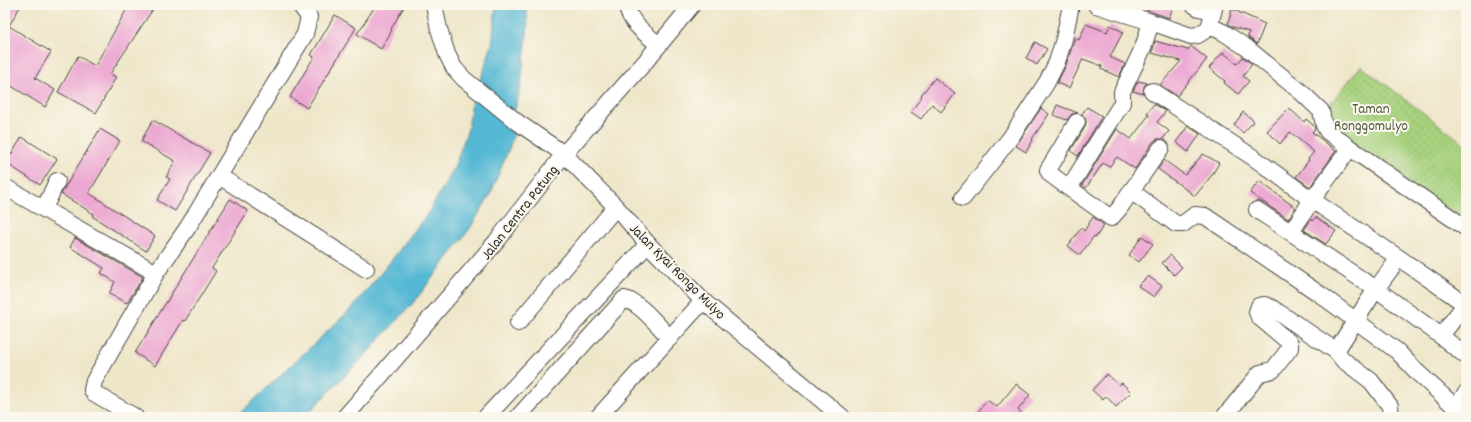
<svg xmlns="http://www.w3.org/2000/svg" width="1471" height="422" viewBox="0 0 1471 422" font-family="Dekko,sans-serif">
  <style>
    .grass { fill: url(#grass-dots); stroke: #697e54 }
    .water { fill: #55b8d4; stroke: #407280 }
    .building { fill: #eca8d2 }
    .lines { fill: none; stroke-linecap: round; stroke-linejoin: round }
    .minor-casing { stroke: #484743; stroke-width: 18 }
    .minor { stroke: #fff; stroke-width: 16 }
    .labels { text-anchor: middle; stroke-width: 4; stroke-linejoin: round; paint-order: stroke }
    .park-label { font-size: 15px; fill: #505d44; stroke: #fbf7ec }
    .street-label { font-size: 15px; fill: #2b2b2b; stroke: #fbf7ec }
  </style>
  <defs>
    <pattern id="grass-dots" width="8" height="8" patternUnits="userSpaceOnUse"><rect width="8" height="8" fill="#a7d27e"/><path d="M2 2h.1M6 6h.1" fill="none" stroke="#90b46d" stroke-width="1.8" stroke-linecap="round"/></pattern>
  </defs>
  <rect width="100%" height="100%" fill="#fbf7ec"/>
  <filter id="ink" filterUnits="userSpaceOnUse"><feTurbulence type="fractalNoise" baseFrequency=".025" numOctaves="2"/><feDisplacementMap in="SourceGraphic" scale="8" xChannelSelector="R" yChannelSelector="G"/><feConvolveMatrix kernelMatrix="1 2 1 2 8 2 1 2 1" color-interpolation-filters="sRGB"/></filter>
  <filter id="wash" filterUnits="userSpaceOnUse"><feTurbulence type="fractalNoise" baseFrequency=".012" numOctaves="4" result="noise"/><feDisplacementMap in="SourceGraphic" scale="16" xChannelSelector="R" yChannelSelector="G"/><feGaussianBlur stdDeviation="0.9" result="paint"/><feColorMatrix in="noise" values="0 0 0 0 0 0 0 0 0 0 0 0 0 0 0 0 0 1.4 0 .05"/><feComposite in="paint" operator="in"/></filter>
  <g filter="url(#wash)">
    <rect width="100%" height="100%" fill="#efe7ca"/>
    <polygon class="grass" points="1361,66 1466,145 1466,225 1332,130 1325,110"/>
    <polygon class="water" points="496,5 526,5 528,24 521,85 512,122 515,130 510,146 490,195 469,230 414,302 358,363 304,417 236,417 352,308 386,267 428,213 454,168 468,129 472,101 483,73 492,44"/>
    <g id="blocks">
      <g class="building">
        <polygon points="5,5 21,5 9,26 51,52 35,78 55,90 45,107 5,82"/>
        <polygon points="129,5 147,5 153,9 110,74 116,77 96,113 58,92 78,56 95,66"/>
        <polygon points="376,5 405,5 391,29 392,30 381,49 357,34"/>
        <polygon points="1133,5 1174,5 1169,18"/>
        <polygon points="1232,9 1265,24 1257,44 1248,37 1249,32 1233,27 1228,24"/>
        <polygon points="335,15 356,28 307,108 290,97 314,57 311,55"/>
        <polygon points="1086,24 1107,32 1110,25 1123,32 1110,57 1125,64 1119,77 1101,69 1102,66 1083,59 1069,88 1057,83 1066,65 1075,38 1079,40"/>
        <polygon points="1155,41 1188,50 1191,46 1207,59 1177,96 1160,85 1181,61 1152,53"/>
        <polygon points="1035,42 1047,49 1037,65 1026,58"/>
        <polygon points="1223,52 1237,64 1243,57 1252,64 1243,76 1249,81 1238,94 1224,83 1225,81 1209,68"/>
        <polygon points="935,78 955,94 941,112 932,104 921,119 911,112 922,96 921,95"/>
        <polygon points="1138,81 1147,83 1144,86 1143,94 1133,91"/>
        <polygon points="1154,104 1166,111 1157,122 1169,131 1163,139 1157,139 1153,142 1135,169 1117,157 1109,167 1103,163 1086,188 1082,185 1117,129 1131,139 1149,115 1147,113"/>
        <polygon points="1057,105 1078,113 1072,114 1067,120 1053,115"/>
        <polygon points="1087,107 1102,116 1078,156 1072,152 1072,151 1071,150 1085,127 1086,122 1085,118 1082,114"/>
        <polygon points="1041,108 1049,114 1032,139 1033,140 1026,152 1016,146"/>
        <polygon points="1289,108 1304,122 1306,119 1314,126 1315,129 1312,132 1336,151 1310,187 1296,177 1309,160 1308,159 1314,152 1290,132 1280,144 1267,131"/>
        <polygon points="1243,112 1254,121 1243,133 1234,125"/>
        <polygon points="153,120 210,153 175,211 157,200 170,179 166,177 175,161 141,141"/>
        <polygon points="1188,126 1200,134 1188,152 1176,142"/>
        <polygon points="100,129 120,141 89,193 155,236 146,251 92,216 94,214 61,194"/>
        <polygon points="22,137 57,159 40,185 6,163"/>
        <polygon points="1203,154 1219,163 1212,175 1195,196 1158,169 1164,160 1185,175"/>
        <polygon points="1259,181 1296,208 1288,219 1250,193"/>
        <polygon points="230,199 248,211 212,268 216,271 185,321 183,320 155,366 135,353"/>
        <polygon points="1093,217 1104,225 1096,237 1094,236 1080,255 1068,246 1081,228 1084,231"/>
        <polygon points="1316,217 1336,231 1326,244 1304,230 1311,219 1313,221"/>
        <polygon points="1142,236 1153,244 1139,262 1129,255"/>
        <polygon points="75,238 143,277 127,303 109,294 115,282 101,273 104,268 70,247"/>
        <polygon points="1170,255 1182,267 1174,275 1162,263"/>
        <polygon points="1148,276 1162,286 1154,297 1138,286"/>
        <polygon points="1107,374 1119,385 1122,383 1131,392 1116,407 1106,396 1103,400 1092,390"/>
        <polygon points="1016,384 1030,395 1018,410 1026,417 974,417 987,400 997,407"/>
      </g>
    </g>
  </g>
  <g filter="url(#ink)">
    <use href="#blocks" fill-opacity="0" stroke="#484743" stroke-width="1"/>
    <g class="lines">
      <g class="minor-casing">
        <g id="minor">
          <polyline points="434,5 439,29 447,54 454,68 464,79 517,122 564,154 616,207 648,244 703,301 842,417"/>
          <path d="M627,5C628,22 647,35 659,45"/>
          <polyline points="1096,5 1151,22 1191,36 1198,35 1209,28 1214,28 1223,32 1247,48 1301,92 1321,111 1324,125 1327,131 1350,148 1466,228"/>
          <polyline points="1194,5 1199,8 1213,11"/>
          <polyline points="1151,22 1143,48 1122,92 1122,103 1069,188 1111,218 1119,209 1161,148"/>
          <polyline points="1209,28 1215,5"/>
          <polyline points="1152,91 1254,158 1312,200 1399,258 1465,304"/>
          <polyline points="219,176 366,269"/>
          <polyline points="5,187 156,273"/>
          <polyline points="1069,188 1050,174 1048,170 1077,122"/>
          <polyline points="1131,191 1176,224 1183,224 1195,215 1205,216 1321,295 1397,351 1417,372 1466,417"/>
          <polyline points="963,198 1011,137 1047,82 1057,62 1064,39 1071,5"/>
          <polyline points="44,209 57,181"/>
          <polyline points="1257,210 1376,289 1441,336"/>
          <polyline points="1291,232 1312,200 1350,148"/>
          <polyline points="1466,303 1441,336 1466,356"/>
          <polyline points="518,323 616,207"/>
          <polyline points="1455,407 1466,393"/>
          <polyline points="135,417 94,393 92,390 94,381 156,273 188,227 305,34 309,17 300,5"/>
          <polyline points="345,417 496,242 564,154 645,62 692,5"/>
          <polyline points="486,417 648,244"/>
          <path d="M518,417L624,299C639,301 659,327 670,338"/>
          <polyline points="598,417 703,301"/>
          <polyline points="1224,417 1260,373 1273,370 1290,348 1290,343 1259,317 1257,312 1259,306 1265,305 1272,308 1336,351"/>
          <polyline points="1391,417 1390,406 1371,381 1343,360 1336,351 1376,289 1399,258"/>
        </g>
      </g>
      <use href="#minor" class="minor"/>
    </g>
  </g>
  <g class="labels">
    <g class="park-label">
      <text x="1371" y="113">Taman<tspan x="1371" dy="17">Ronggomulyo</tspan></text>
    </g>
    <g class="street-label">
      <text transform="translate(519 212) rotate(-52)" y="5">Jalan Centra Patung</text>
      <text transform="translate(678 271) rotate(45)" y="5">Jalan Kyai Rongo Mulyo</text>
    </g>
  </g>
  <rect width="1471" height="422" fill="none" stroke="#fbf7ec" stroke-width="20"/>
</svg>
